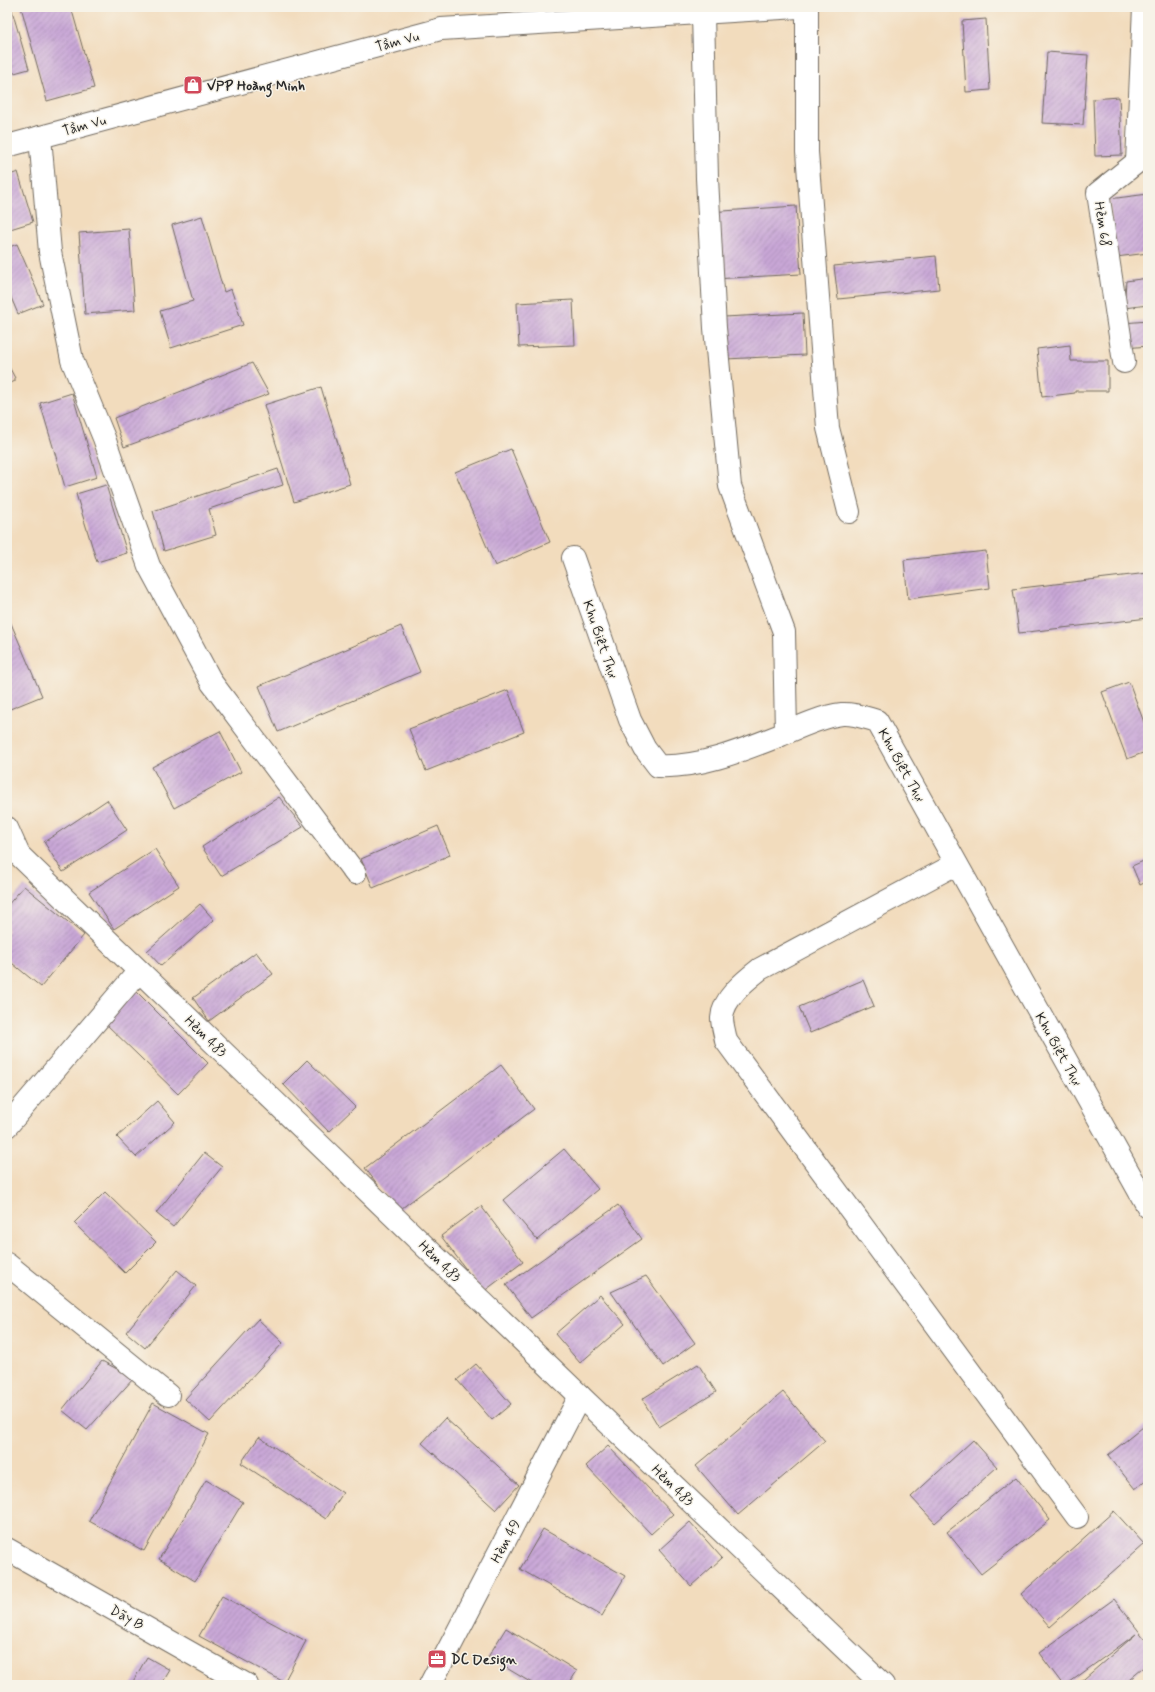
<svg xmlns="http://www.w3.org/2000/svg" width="1155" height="1692" viewBox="0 0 1155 1692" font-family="Mynerve,sans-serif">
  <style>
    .building { fill: url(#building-hatch) }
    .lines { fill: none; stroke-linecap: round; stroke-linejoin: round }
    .minor-casing { stroke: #71695e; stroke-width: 24 }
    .minor { stroke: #fff; stroke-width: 22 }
    .labels { text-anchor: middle; stroke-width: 3; stroke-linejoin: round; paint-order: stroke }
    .street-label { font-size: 14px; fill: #2b2b2b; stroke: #f7f3e8 }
    .poi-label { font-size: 14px; font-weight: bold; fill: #2b2b2b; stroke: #f7f3e8; text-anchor: start }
  </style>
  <defs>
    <pattern id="building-hatch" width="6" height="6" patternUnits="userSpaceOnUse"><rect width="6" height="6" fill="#c9a7d7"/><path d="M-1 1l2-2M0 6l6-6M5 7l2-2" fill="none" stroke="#a388af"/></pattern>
  </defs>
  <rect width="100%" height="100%" fill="#f7f3e8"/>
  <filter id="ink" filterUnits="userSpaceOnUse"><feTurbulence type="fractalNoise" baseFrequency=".025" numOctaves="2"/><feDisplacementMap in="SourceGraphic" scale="8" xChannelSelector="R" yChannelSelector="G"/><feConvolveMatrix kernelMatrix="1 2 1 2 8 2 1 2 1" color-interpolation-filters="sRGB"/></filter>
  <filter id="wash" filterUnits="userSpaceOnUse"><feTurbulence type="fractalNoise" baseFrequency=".012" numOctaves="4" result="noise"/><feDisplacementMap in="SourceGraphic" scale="16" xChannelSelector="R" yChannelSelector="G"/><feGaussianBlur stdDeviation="0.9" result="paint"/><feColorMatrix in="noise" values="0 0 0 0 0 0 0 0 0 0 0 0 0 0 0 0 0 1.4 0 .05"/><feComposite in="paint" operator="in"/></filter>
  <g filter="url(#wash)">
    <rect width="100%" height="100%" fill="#f2dcbd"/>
    <g id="blocks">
      <g class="building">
        <polygon points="7,7 11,7 29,69 7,75"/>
        <polygon points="21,7 71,7 94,88 47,101"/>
        <polygon points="986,19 990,90 966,92 962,21"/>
        <polygon points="1047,52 1088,55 1083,125 1042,123"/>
        <polygon points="1119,97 1122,155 1095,156 1093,99"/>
        <polygon points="18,172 33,222 7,230 7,176"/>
        <polygon points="1148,194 1148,253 1116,257 1109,199"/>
        <polygon points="796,206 801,274 714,279 709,212"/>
        <polygon points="202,216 224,292 231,289 243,325 171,348 160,311 193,301 172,225"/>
        <polygon points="129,229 135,310 85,314 79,233"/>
        <polygon points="17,244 43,304 18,314 7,288 7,248"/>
        <polygon points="936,256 939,289 838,299 834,266"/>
        <polygon points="1148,278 1148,305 1124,308 1126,281"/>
        <polygon points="573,300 575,345 519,347 517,303"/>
        <polygon points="803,313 805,355 726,359 724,317"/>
        <polygon points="1148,321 1148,346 1125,348 1123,323"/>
        <polygon points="1070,345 1071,361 1108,361 1108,391 1075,391 1075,393 1042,397 1037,349"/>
        <polygon points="7,363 15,378 15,381 7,385"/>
        <polygon points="252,363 269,394 124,447 114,418"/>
        <polygon points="321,387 350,484 294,502 264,405"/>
        <polygon points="72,393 97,477 65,487 40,403"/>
        <polygon points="511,449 550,542 495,566 455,472"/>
        <polygon points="278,469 283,485 209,509 216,535 164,551 153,511"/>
        <polygon points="106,485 127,553 97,562 76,494"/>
        <polygon points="986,551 990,588 908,599 904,560"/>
        <polygon points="1148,573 1148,618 1019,633 1013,589"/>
        <polygon points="7,614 42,696 10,709 7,702"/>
        <polygon points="401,626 420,672 278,732 259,686"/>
        <polygon points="1129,682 1148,733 1148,751 1127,759 1102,692"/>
        <polygon points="508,690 524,732 426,771 409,729"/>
        <polygon points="220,731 241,772 174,808 152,767"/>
        <polygon points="279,797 303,827 221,876 202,847"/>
        <polygon points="107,800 127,830 63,872 44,842"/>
        <polygon points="438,826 450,855 373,888 361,859"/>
        <polygon points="155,849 179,886 114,929 89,892"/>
        <polygon points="1148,859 1148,881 1140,885 1132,866"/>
        <polygon points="24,886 84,935 41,987 7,959 7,906"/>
        <polygon points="200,904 214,920 161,966 147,951"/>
        <polygon points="256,952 273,974 209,1021 193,998"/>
        <polygon points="863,980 874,1006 810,1033 799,1007"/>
        <polygon points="136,991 208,1063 178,1094 105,1023"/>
        <polygon points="307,1060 355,1107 329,1132 283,1084"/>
        <polygon points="501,1065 534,1109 398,1211 365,1168"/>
        <polygon points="157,1101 175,1122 136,1157 117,1137"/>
        <polygon points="564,1149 598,1189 537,1240 503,1200"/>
        <polygon points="204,1153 222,1167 173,1227 156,1213"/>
        <polygon points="105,1192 156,1242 125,1273 74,1223"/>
        <polygon points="618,1205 642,1239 531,1318 506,1285"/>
        <polygon points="481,1206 523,1262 483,1292 441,1236"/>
        <polygon points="177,1270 196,1286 145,1348 126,1332"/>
        <polygon points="646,1276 695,1343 663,1366 611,1292"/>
        <polygon points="600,1295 625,1324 580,1363 555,1334"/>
        <polygon points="258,1319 283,1343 210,1422 185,1399"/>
        <polygon points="102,1361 134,1378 87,1430 62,1410"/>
        <polygon points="476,1364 511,1404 492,1420 457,1380"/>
        <polygon points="698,1364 716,1392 659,1427 642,1399"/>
        <polygon points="783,1392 825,1441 738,1515 696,1466"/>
        <polygon points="153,1403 209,1434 144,1551 89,1521"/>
        <polygon points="445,1418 519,1485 496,1510 422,1443"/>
        <polygon points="1148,1423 1148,1479 1135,1489 1108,1455"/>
        <polygon points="259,1437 343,1493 326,1519 241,1463"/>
        <polygon points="973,1440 997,1467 935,1523 911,1497"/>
        <polygon points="608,1446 673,1514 651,1534 586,1466"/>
        <polygon points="1016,1477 1050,1520 981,1574 947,1532"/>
        <polygon points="206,1480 243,1502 195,1581 159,1559"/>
        <polygon points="1114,1511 1144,1544 1050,1627 1021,1594"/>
        <polygon points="690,1522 722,1558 691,1586 659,1550"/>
        <polygon points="543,1529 625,1576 602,1616 520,1569"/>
        <polygon points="222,1596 306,1641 284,1682 199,1636"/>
        <polygon points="1114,1599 1148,1643 1148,1664 1123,1685 1077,1685 1136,1634 1066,1685 1063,1685 1039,1653"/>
        <polygon points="506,1628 577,1671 568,1685 535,1685 488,1657"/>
        <polygon points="147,1657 170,1670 161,1685 131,1685"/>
      </g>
    </g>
  </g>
  <g filter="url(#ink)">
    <use href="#blocks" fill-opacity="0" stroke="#71695e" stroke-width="1"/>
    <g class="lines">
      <g class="minor-casing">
        <g id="minor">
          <polyline points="807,7 807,152 828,428 849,512"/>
          <polyline points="703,13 707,178 715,328 730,486 784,632 786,732"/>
          <polyline points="40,137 50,252 72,360 104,438 149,566 212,683 355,873"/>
          <polyline points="7,146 441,29 799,7"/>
          <polyline points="1124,362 1098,193 1137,162 1144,7"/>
          <path d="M573,558L630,720L645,749L658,766C700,768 743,750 781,735C799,727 823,716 842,714C854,713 866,718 877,721L1148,1207"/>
          <polyline points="7,828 19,855 580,1396 883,1685"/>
          <path d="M956,864L760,969C746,980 723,998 722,1018C722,1025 725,1034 726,1041L1077,1517"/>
          <polyline points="7,1126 139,971"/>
          <polyline points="7,1264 168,1395"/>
          <polyline points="7,1549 247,1685"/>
          <polyline points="430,1685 580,1396"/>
        </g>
      </g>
      <use href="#minor" class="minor"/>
    </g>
  </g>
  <defs>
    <g id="shop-square" transform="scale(1)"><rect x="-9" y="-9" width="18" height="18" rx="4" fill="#d1495b" stroke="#f7f3e8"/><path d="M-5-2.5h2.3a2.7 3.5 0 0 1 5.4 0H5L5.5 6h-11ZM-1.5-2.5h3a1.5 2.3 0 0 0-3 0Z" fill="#fff"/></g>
    <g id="office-square" transform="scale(1)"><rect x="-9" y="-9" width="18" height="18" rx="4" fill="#d1495b" stroke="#f7f3e8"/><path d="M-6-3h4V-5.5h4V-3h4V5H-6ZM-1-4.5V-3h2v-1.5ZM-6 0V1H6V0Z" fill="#fff"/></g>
  </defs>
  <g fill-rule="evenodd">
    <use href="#shop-square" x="193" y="85"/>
    <use href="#office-square" x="437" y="1659"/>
  </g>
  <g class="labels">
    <g class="street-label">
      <text transform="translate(397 41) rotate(-15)" y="5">Tầm Vu</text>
      <text transform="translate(84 125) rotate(-15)" y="5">Tầm Vu</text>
      <text transform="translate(1103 224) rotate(81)" y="5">Hẻm 68</text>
      <text transform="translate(601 639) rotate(71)" y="5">Khu Biệt Thự</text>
      <text transform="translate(902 765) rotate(61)" y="5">Khu Biệt Thự</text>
      <text transform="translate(206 1036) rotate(44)" y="5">Hẻm 483</text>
      <text transform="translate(1059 1049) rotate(61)" y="5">Khu Biệt Thự</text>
      <text transform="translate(440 1261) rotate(44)" y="5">Hẻm 483</text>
      <text transform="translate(673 1485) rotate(44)" y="5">Hẻm 483</text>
      <text transform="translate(505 1541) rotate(-62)" y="5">Hèm 49</text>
      <text transform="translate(127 1617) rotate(29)" y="5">Dãy B</text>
    </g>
    <g class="poi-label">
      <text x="207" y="90">VPP Hoàng Minh</text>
      <text x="451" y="1664">DC Design</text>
    </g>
  </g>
  <rect width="1155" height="1692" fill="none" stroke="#f7f3e8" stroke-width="24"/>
</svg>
